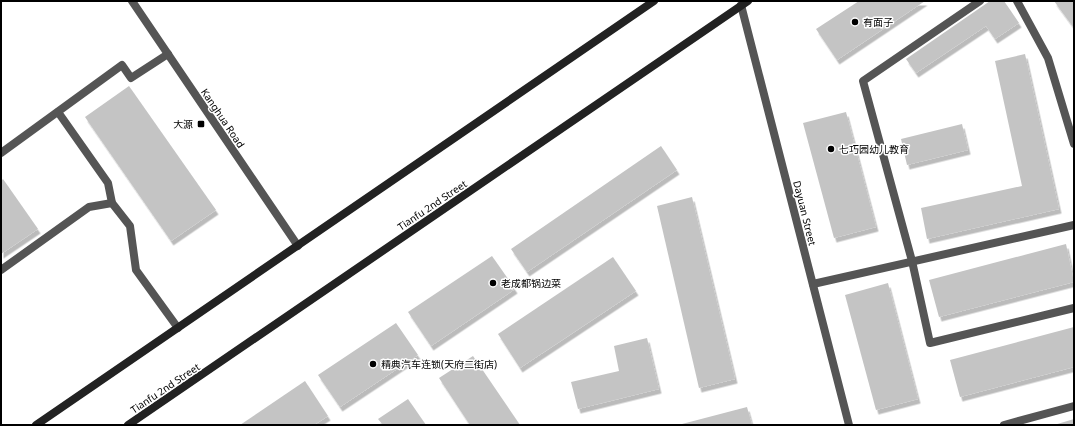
<svg xmlns="http://www.w3.org/2000/svg" width="1075" height="426" viewBox="0 0 1075 426" font-family="'Noto Sans','Noto Sans SC',sans-serif">
  <style>
    .building { fill: #c4c4c4; filter: url(#shadow) }
    .lines { fill: none; stroke-linecap: round; stroke-linejoin: round }
    .service { stroke: #555; stroke-width: 8 }
    .minor { stroke: #555; stroke-width: 8 }
    .tertiary { stroke: #555; stroke-width: 8 }
    .secondary { stroke: #222; stroke-width: 8 }
    .poi-dot { fill: #000; stroke: #fff; stroke-width: 1.5 }
    .labels { text-anchor: middle; stroke-width: 3; stroke-linejoin: round; paint-order: stroke }
    .poi-label { font-size: 10px; fill: #000; stroke: #fff; text-anchor: start }
    .street-label { font-size: 10px; fill: #000; stroke: #fff }
  </style>
  <defs>
    <filter id="shadow"><feDropShadow dx="2.5" dy="4.5" stdDeviation="0" flood-color="#0004"/></filter>
  </defs>
  <rect width="100%" height="100%" fill="#fff"/>
  <g class="building">
    <polygon points="859,1 925,1 837,60 816,29"/>
    <polygon points="990,1 1004,1 1019,23 995,39 986,26 916,73 906,59"/>
    <polygon points="1054,1 1074,1 1074,28"/>
    <polygon points="1025,54 1059,209 927,239 921,208 1022,186 995,61"/>
    <polygon points="129,86 216,210 171,241 85,117"/>
    <polygon points="846,112 876,227 834,238 803,123"/>
    <polygon points="962,124 968,150 907,165 901,139"/>
    <polygon points="661,146 677,170 527,272 511,249"/>
    <polygon points="3,179 38,229 1,254 1,181"/>
    <polygon points="692,197 735,379 699,388 657,206"/>
    <polygon points="1066,244 1074,282 939,317 929,280"/>
    <polygon points="492,256 515,289 431,346 408,312"/>
    <polygon points="613,257 636,291 520,368 498,334"/>
    <polygon points="888,283 918,399 876,410 845,295"/>
    <polygon points="396,323 418,355 340,407 318,375"/>
    <polygon points="1074,327 1074,367 960,397 950,360"/>
    <polygon points="647,338 659,389 578,409 571,382 619,371 614,346"/>
    <polygon points="473,356 520,425 470,425 439,378"/>
    <polygon points="305,381 328,416 314,425 240,425"/>
    <polygon points="408,399 426,425 383,425 378,419"/>
    <polygon points="747,407 752,425 682,425 682,424"/>
    <polygon points="1074,419 1074,425 1054,425"/>
  </g>
  <g class="lines">
    <g class="service">
      <polyline points="980,1 863,81 912,261 930,343 1074,308"/>
      <polyline points="1017,1 1048,58 1074,144"/>
      <polyline points="58,112 108,183 112,203 130,226 136,270 178,328"/>
      <polyline points="1,153 122,65 131,78 168,54"/>
      <polyline points="1,270 89,207 112,203"/>
      <polyline points="813,284 1074,225"/>
    </g>
    <g class="minor">
      <polyline points="741,5 849,425"/>
      <polyline points="1004,425 1074,406"/>
    </g>
    <polyline class="tertiary" points="132,1 298,246"/>
    <g class="secondary">
      <polyline points="36,425 654,1"/>
      <polyline points="128,425 748,1"/>
    </g>
  </g>
  <g class="poi-dot">
    <circle cx="855" cy="22" r="4"/>
    <rect x="197" y="120" width="8" height="8" rx="2"/>
    <circle cx="831" cy="149" r="4"/>
    <circle cx="493" cy="283" r="4"/>
    <circle cx="373" cy="364" r="4"/>
  </g>
  <g class="labels">
    <g class="poi-label">
      <text x="863" y="26">有面子</text>
      <text x="193" y="128" text-anchor="end">大源</text>
      <text x="839" y="153">七巧园幼儿教育</text>
      <text x="501" y="287">老成都锅边菜</text>
      <text x="381" y="368">精典汽车连锁(天府二街店)</text>
    </g>
    <g class="street-label">
      <text transform="translate(223 118) rotate(56)" y="4">Kanghua Road</text>
      <text transform="translate(432 205) rotate(-34)" y="4">Tianfu 2nd Street</text>
      <text transform="translate(805 213) rotate(76)" y="4">Dayuan Street</text>
      <text transform="translate(165 388) rotate(-34)" y="4">Tianfu 2nd Street</text>
    </g>
  </g>
  <rect width="1075" height="426" fill="none" stroke="#000000" stroke-width="4"/>
</svg>
